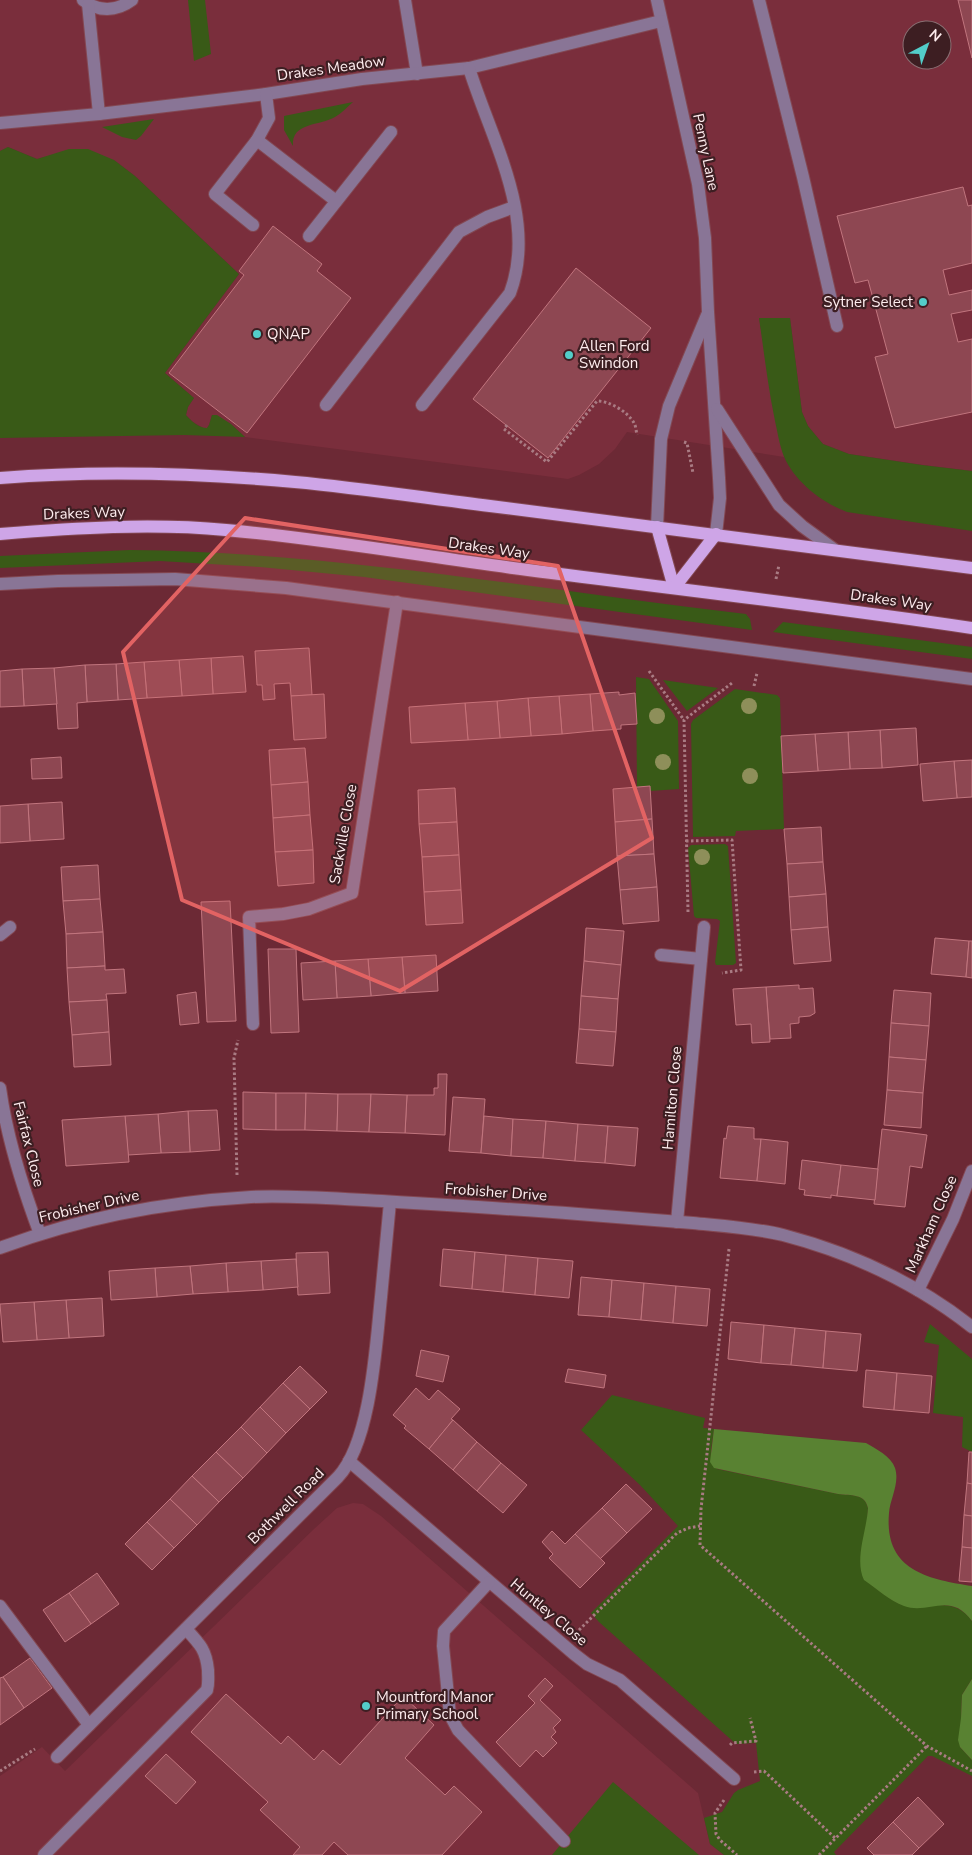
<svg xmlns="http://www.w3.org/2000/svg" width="972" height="1855" viewBox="0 0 972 1855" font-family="'Nunito Sans',sans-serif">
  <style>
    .built { fill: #7a2e3c; fill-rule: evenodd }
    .green { fill: #395a17 }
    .forest { fill: #598232 }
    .building { fill: #8e4752; stroke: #c1757e }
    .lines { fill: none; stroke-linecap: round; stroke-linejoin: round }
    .minor-casing { stroke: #834853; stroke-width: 14 }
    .major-casing { stroke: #834853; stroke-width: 14 }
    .path { stroke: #a97b83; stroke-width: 3; stroke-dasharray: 2.5 2.5; stroke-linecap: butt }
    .minor { stroke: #897596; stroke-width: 12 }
    .major { stroke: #cea5e7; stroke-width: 12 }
    .tree { fill: #8e8f5a }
    .marked { fill: #e26363; fill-opacity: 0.2; stroke: #e26363; stroke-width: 4; stroke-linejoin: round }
    .poi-dot { fill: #53cdc9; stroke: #3d1e22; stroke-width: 2 }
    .labels { text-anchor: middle; stroke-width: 4.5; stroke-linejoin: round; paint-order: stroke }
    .street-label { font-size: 15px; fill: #feecee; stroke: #3d1e22 }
    .poi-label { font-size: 15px; fill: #feecee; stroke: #3d1e22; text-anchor: start }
  </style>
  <rect width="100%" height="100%" fill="#6c2935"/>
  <g class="built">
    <path d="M0,0H972V471L923,465L849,454L823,444L808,426L802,412L790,318H759L784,457L627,432L615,449L599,464L579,475L568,479L245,437L231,424L212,415L209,425L207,428H203L193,422L186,415L188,407L194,398L165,373L239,274L135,176L114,160L52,155L37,159L8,147L0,151ZM912,30H942V60H912Z"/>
    <polygon points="353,1503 363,1504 381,1516 698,1793 710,1844 724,1855 0,1855 0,1776 42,1747 65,1771 314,1529 337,1508"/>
  </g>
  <g class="green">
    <polygon points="188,0 205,0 211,54 194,61"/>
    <path d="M353,102C347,107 342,113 335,117C320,126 291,122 293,146L284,130V116Z"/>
    <polygon points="154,119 141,136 136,140 122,137 102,127"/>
    <path d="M8,147L37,159L69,149H88L114,160L135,176L239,274L165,373L194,398L188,407L186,415C191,421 199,428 207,428L209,425L212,415H217L231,424L245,437L184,435L0,438V151Z"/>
    <path d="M759,318H790L802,412L808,426L823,444L849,454L922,465L972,471V531L847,512C823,503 798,484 786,461C780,449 778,434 775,421C768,387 764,352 759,318Z"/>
    <path d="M130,550C337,552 541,590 746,614L750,619L752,630L364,577L260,567L160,561L0,568V556Z"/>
    <polygon points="783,622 972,647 972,659 773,632"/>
    <polygon points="636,677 649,679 678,721 679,789 650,791 637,787"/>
    <polygon points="663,680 718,688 687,711"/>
    <polygon points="735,689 777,695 780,698 784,829 736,831 735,836 693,837 691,724 693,720"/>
    <polygon points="725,844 728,846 736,963 733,965 716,965 715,962 720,921 717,919 696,918 694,916 688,848 691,845"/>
    <polygon points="930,1324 972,1359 972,1452 962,1447 963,1417 933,1413 939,1345 924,1342"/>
    <path d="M612,1395L705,1418L703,1428L714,1429C713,1441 706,1462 717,1469L838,1494C851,1496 865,1493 868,1508L865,1580C874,1586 893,1603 904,1605C929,1610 953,1595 972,1621V1679L962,1695L960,1747L972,1760V1776L932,1756H928L834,1852L836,1855H724L710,1844L704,1818L722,1812L734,1793L738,1790L760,1781L756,1743L736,1744L599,1622L591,1613L678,1526L640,1485L581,1430Z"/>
    <polygon points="613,1782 699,1855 552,1855"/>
  </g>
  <g class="forest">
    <path d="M714,1429L866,1443C876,1449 891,1456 895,1468C900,1483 890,1499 889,1513C884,1570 927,1579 972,1586V1621C950,1591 929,1615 904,1606C890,1601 876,1588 864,1580C854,1559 867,1530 868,1508C865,1493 851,1496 838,1494L714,1468L710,1462Z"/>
    <polygon points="972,1679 972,1760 960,1747 958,1740 961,1718 962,1695"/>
  </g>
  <g class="building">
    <polygon points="958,0 972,0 972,58"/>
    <polygon points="963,187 968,206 972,205 972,263 943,270 949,295 972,290 972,310 951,314 958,342 972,339 972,412 895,428 875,357 888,354 868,280 855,283 837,216"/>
    <polygon points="273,226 322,264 317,271 351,298 247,433 169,373 244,275 239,271"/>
    <polygon points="576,268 651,328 548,458 473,399"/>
    <polygon points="309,648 312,695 291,696 290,683 274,684 275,699 263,700 262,685 257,685 255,651"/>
    <polygon points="243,656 246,692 213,694 211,658"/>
    <polygon points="211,658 213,694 182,696 179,660"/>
    <polygon points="179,660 182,696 147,698 144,662"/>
    <polygon points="144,662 147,698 118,700 116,664"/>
    <polygon points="116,664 118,700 87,702 85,665"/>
    <polygon points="85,665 87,702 77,703 78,728 58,729 54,668"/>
    <polygon points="54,668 57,704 24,706 22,669"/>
    <polygon points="22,669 24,706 0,707 0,671"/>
    <polygon points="619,692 619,695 635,693 637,724 621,725 621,729 593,731 590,694"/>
    <polygon points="324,694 326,738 294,740 291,696"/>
    <polygon points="590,694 593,731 562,734 559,696"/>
    <polygon points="559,696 562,734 531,736 528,698"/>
    <polygon points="528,698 531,736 500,738 497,701"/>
    <polygon points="497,701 500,738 468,740 465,703"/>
    <polygon points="465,703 468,740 411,743 409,707"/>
    <polygon points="916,728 918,765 882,768 880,730"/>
    <polygon points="880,730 882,768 850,769 848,732"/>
    <polygon points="848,732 850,769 818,771 815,734"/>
    <polygon points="815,734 818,771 783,773 781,736"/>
    <polygon points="305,748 308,782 271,785 269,750"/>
    <polygon points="61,757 62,778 32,779 31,759"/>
    <polygon points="972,760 972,797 957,798 954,761"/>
    <polygon points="954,761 957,798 923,801 920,764"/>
    <polygon points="308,782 310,815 273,818 271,785"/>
    <polygon points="650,786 652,819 615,822 613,789"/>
    <polygon points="455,788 457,822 419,824 418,790"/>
    <polygon points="62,802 64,839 30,841 28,804"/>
    <polygon points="28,804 30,841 0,843 0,806"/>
    <polygon points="310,815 313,850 275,852 273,818"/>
    <polygon points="652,819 654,854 617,856 615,822"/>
    <polygon points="457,822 459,855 422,857 419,824"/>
    <polygon points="821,827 823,862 787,864 784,829"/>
    <polygon points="313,850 314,883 278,886 275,852"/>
    <polygon points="654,854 657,887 620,890 617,856"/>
    <polygon points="459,855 461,890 424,892 422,857"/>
    <polygon points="823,862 826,894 789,897 787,864"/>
    <polygon points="98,865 100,899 63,901 61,867"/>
    <polygon points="657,887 659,921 623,924 620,890"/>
    <polygon points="461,890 463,923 426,925 424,892"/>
    <polygon points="826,894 828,927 791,930 789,897"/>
    <polygon points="100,899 103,932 66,934 63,901"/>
    <polygon points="230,901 236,1021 207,1022 201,902"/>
    <polygon points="828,927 831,961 794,964 791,930"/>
    <polygon points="586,928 624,931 621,965 584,961"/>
    <polygon points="103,932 105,966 67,968 66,934"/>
    <polygon points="935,938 969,941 966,977 931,974"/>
    <polygon points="969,941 972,941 972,978 966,977"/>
    <polygon points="268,949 296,949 299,1032 271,1033"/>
    <polygon points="436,955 438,991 405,993 402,957"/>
    <polygon points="402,957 405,993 371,996 368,959"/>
    <polygon points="368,959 371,996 337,998 335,961"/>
    <polygon points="335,961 337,998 303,1000 301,963"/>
    <polygon points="584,961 621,965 618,999 581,996"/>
    <polygon points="105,966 105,970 124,969 126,993 106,994 107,1000 69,1002 67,968"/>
    <polygon points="799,985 799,989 813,988 815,1013 810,1016 799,1017 799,1023 790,1024 791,1038 770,1039 766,987"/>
    <polygon points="766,987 770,1042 752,1043 751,1024 736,1025 733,989"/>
    <polygon points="894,990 931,993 929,1026 891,1023"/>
    <polygon points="196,992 199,1023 180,1025 177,995"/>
    <polygon points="581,996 618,999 616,1032 579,1029"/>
    <polygon points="107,1000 109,1032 72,1035 69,1002"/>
    <polygon points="891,1023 929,1026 926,1060 889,1057"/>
    <polygon points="579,1029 616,1032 613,1066 576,1063"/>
    <polygon points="109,1032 111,1065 74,1067 72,1035"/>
    <polygon points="889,1057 926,1060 923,1093 887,1090"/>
    <polygon points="438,1074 447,1074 445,1135 405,1133 407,1095 434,1095 434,1088 438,1088"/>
    <polygon points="887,1090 923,1093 921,1128 884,1125"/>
    <polygon points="243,1092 276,1093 276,1130 243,1129"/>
    <polygon points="276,1093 306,1093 305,1130 276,1130"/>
    <polygon points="306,1093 338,1094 337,1131 305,1130"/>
    <polygon points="338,1094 371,1094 369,1132 337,1131"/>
    <polygon points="371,1094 407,1095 405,1133 369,1132"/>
    <polygon points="453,1097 485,1099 481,1153 449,1151"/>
    <polygon points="217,1110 220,1150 190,1152 188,1111"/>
    <polygon points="188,1111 190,1152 161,1153 158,1114"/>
    <polygon points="158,1114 161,1153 128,1155 125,1116"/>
    <polygon points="125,1116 129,1162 66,1166 62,1120"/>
    <polygon points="484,1116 513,1119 511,1156 481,1153"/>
    <polygon points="513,1119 546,1121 543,1158 511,1156"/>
    <polygon points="546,1121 578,1124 575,1161 543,1158"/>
    <polygon points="578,1124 608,1126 605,1163 575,1161"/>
    <polygon points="608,1126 638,1128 635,1166 605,1163"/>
    <polygon points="728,1126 754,1128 754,1139 761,1139 757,1181 720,1178 724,1138 726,1139"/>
    <polygon points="882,1129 927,1135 922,1168 910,1166 905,1207 874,1204"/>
    <polygon points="761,1139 788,1142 785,1184 757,1181"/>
    <polygon points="802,1160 841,1165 837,1196 831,1195 831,1198 804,1195 805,1190 799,1189"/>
    <polygon points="841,1165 878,1169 875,1200 837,1196"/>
    <polygon points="443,1249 475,1252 472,1289 440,1286"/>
    <polygon points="328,1252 330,1293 298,1295 296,1253"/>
    <polygon points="475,1252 506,1255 503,1292 472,1289"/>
    <polygon points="506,1255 538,1258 535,1295 503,1292"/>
    <polygon points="538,1258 573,1261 569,1298 535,1295"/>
    <polygon points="296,1259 298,1287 263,1290 261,1261"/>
    <polygon points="261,1261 263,1290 228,1292 226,1263"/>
    <polygon points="226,1263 228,1292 193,1294 190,1266"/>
    <polygon points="190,1266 193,1294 157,1297 155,1268"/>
    <polygon points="155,1268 157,1297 111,1300 109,1271"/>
    <polygon points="581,1277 612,1280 609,1317 578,1315"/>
    <polygon points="612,1280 644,1283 641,1320 609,1317"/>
    <polygon points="644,1283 676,1286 673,1323 641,1320"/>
    <polygon points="676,1286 710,1289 707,1326 673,1323"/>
    <polygon points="102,1298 104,1336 69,1338 66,1300"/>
    <polygon points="66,1300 69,1338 37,1340 34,1302"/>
    <polygon points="34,1302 37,1340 3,1342 0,1304"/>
    <polygon points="731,1322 764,1325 761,1363 728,1359"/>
    <polygon points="764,1325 795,1328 791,1365 761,1363"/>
    <polygon points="795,1328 826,1331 823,1368 791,1365"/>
    <polygon points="826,1331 861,1334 857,1371 823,1368"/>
    <polygon points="421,1350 449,1356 443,1382 416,1376"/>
    <polygon points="300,1366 327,1392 310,1409 283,1383"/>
    <polygon points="568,1369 606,1375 604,1388 565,1382"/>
    <polygon points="866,1370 897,1373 894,1410 863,1407"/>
    <polygon points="897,1373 932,1376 929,1413 894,1410"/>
    <polygon points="283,1383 310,1409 286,1433 260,1407"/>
    <polygon points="416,1388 429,1400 438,1390 460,1409 451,1419 453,1420 429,1449 404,1428 406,1426 393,1415"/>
    <polygon points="260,1407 286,1433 267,1453 241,1427"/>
    <polygon points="453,1420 477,1442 453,1470 429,1449"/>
    <polygon points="241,1427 267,1453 243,1478 216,1452"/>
    <polygon points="477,1442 501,1463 477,1491 453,1470"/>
    <polygon points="216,1452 243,1478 219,1502 192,1476"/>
    <polygon points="969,1452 972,1452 972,1484 967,1483"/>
    <polygon points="501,1463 527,1485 503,1513 477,1491"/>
    <polygon points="192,1476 219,1502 197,1525 170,1499"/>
    <polygon points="967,1483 972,1484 972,1516 964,1515"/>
    <polygon points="626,1484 652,1509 627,1533 602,1508"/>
    <polygon points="170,1499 197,1525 174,1548 147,1522"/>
    <polygon points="602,1508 627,1533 600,1559 575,1534"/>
    <polygon points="964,1515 972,1516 972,1548 962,1547"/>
    <polygon points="147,1522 174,1548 152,1570 125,1544"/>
    <polygon points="552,1531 565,1544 575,1534 605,1563 580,1588 549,1558 553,1554 542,1542"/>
    <polygon points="962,1547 972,1548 972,1582 959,1581"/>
    <polygon points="97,1573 119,1604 91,1624 69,1593"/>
    <polygon points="69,1593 91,1624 65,1642 43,1610"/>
    <polygon points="30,1658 52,1688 24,1708 3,1677"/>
    <polygon points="3,1677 24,1708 0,1725 0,1678"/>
    <polygon points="545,1678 553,1686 540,1700 561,1720 553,1728 556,1732 551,1737 557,1743 543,1757 536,1750 520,1767 496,1742 535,1703 528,1696"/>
    <polygon points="226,1694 281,1744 288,1736 314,1760 323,1750 340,1765 403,1696 434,1725 405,1758 445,1795 454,1786 482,1812 442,1855 348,1855 334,1842 322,1855 293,1855 300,1847 260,1810 268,1802 191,1732"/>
    <polygon points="166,1754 196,1782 176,1804 145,1776"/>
    <polygon points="918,1797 944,1824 919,1848 893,1822"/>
    <polygon points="893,1822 919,1848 912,1855 874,1855 867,1848"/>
  </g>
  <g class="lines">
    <g class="minor-casing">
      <g id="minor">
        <path d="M83,0C98,12 116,12 132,0"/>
        <polyline points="405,0 417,74"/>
        <polyline points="657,0 698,184 705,238 708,312 719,478 720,498 716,534"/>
        <polyline points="759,0 803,177 837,326"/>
        <polyline points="88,4 99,114"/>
        <polyline points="0,123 99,114 266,94 362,79 469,68 661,21"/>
        <polyline points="257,140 336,201"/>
        <polyline points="253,225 215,194 257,140 269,118 266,94"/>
        <polyline points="309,236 391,132"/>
        <polyline points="326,405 459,232 487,217 514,207"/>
        <path d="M422,405L510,293C538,218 491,139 469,68"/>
        <polyline points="717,409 779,505 802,526 835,550"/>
        <polyline points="657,527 661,439 669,406 707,315"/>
        <polyline points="0,584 58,581 175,579 286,588 972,679"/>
        <polyline points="0,935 10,927"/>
        <polyline points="661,955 701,959"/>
        <polyline points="253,1024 249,917 283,914 309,909 352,893 397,602"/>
        <path d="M0,1088C7,1139 22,1186 40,1234"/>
        <polyline points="677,1222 704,927"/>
        <path d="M0,1248C80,1218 165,1202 251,1197C294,1195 338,1199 382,1201C447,1205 512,1209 578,1214C616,1217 655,1220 693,1223C723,1226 754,1228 783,1235C852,1253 916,1283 972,1327"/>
        <polyline points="918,1290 953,1219 972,1171"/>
        <polyline points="349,1461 574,1654 587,1664 620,1680 734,1779"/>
        <polyline points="489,1582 444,1631 443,1646 450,1715 458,1730 564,1841"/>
        <polyline points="0,1606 89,1725"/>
        <path d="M57,1757L338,1477C371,1442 376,1344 381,1297C384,1265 387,1233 390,1202"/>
        <path d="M44,1855L207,1690C209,1683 208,1678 208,1670C206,1650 200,1644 186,1629"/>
      </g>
    </g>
    <g class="major-casing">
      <g id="major">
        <path d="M0,478C97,470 197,473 295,482C360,488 425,498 490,506C650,526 811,547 972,568"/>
        <polyline points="657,527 674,588"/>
        <path d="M0,534C75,528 151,523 226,530C327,539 427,557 528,570C676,589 824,606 972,628"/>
        <polyline points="674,588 716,534"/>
      </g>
    </g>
    <g class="path">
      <path d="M507,425L504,429L547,462L597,401C610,401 628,412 634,423C636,426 636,431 637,435"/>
      <polyline points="684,442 687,443 693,473"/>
      <polyline points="776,579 779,565"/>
      <polyline points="649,671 684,720"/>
      <polyline points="754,686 757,673"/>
      <polyline points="686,841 732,840 741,970 722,973"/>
      <polyline points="688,912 684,720 732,683"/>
      <polyline points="237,1175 234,1058 238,1040"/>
      <polyline points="729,1249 701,1509 700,1545 927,1746 972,1771"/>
      <polyline points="579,1630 677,1533 688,1528 700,1526"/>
      <polyline points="730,1745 732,1743 756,1741 750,1718"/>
      <polyline points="0,1771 35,1749"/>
      <polyline points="754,1772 764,1771 835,1838"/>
      <polyline points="724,1800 715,1813 716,1834 720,1840 737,1855"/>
      <polyline points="819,1855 927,1746"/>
    </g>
    <use href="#minor" class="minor"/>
    <use href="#major" class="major"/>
  </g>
  <g class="tree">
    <circle cx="749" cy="706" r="8"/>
    <circle cx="657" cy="716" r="8"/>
    <circle cx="663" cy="762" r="8"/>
    <circle cx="750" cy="776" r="8"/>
    <circle cx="702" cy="857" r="8"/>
  </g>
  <path class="marked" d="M245,518L558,566L652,838L400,991L182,900L123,652Z"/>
  <g class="poi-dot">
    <circle cx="923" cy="302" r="5"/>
    <circle cx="257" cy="334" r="5"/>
    <circle cx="569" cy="355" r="5"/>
    <circle cx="366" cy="1706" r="5"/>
  </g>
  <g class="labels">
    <g class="street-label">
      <text transform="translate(331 68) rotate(-8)" y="5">Drakes Meadow</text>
      <text transform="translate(706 152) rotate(78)" y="5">Penny Lane</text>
      <text transform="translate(84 513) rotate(-2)" y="5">Drakes Way</text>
      <text transform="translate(489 548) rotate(8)" y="5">Drakes Way</text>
      <text transform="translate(891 600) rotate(8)" y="5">Drakes Way</text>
      <text transform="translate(343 834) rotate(-80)" y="5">Sackville Close</text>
      <text transform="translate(672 1098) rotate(-85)" y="5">Hamilton Close</text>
      <text transform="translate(29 1144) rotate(76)" y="5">Fairfax Close</text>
      <text transform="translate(496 1192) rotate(4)" y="5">Frobisher Drive</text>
      <text transform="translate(89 1206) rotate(-13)" y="5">Frobisher Drive</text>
      <text transform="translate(931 1224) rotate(-66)" y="5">Markham Close</text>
      <text transform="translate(286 1506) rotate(-45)" y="5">Bothwell Road</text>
      <text transform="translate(549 1612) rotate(40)" y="5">Huntley Close</text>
    </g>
    <g class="poi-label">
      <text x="913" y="307" text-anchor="end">Sytner Select</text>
      <text x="267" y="339">QNAP</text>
      <text x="579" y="351">Allen Ford<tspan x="579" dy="17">Swindon</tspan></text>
      <text x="376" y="1702">Mountford Manor<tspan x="376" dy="17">Primary School</tspan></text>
    </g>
  </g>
  <g transform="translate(927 45) rotate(41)"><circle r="24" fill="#3d1e22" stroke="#8a7074"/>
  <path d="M0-4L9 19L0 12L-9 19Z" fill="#53cdc9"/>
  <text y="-8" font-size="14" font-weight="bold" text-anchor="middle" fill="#feecee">N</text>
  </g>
</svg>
